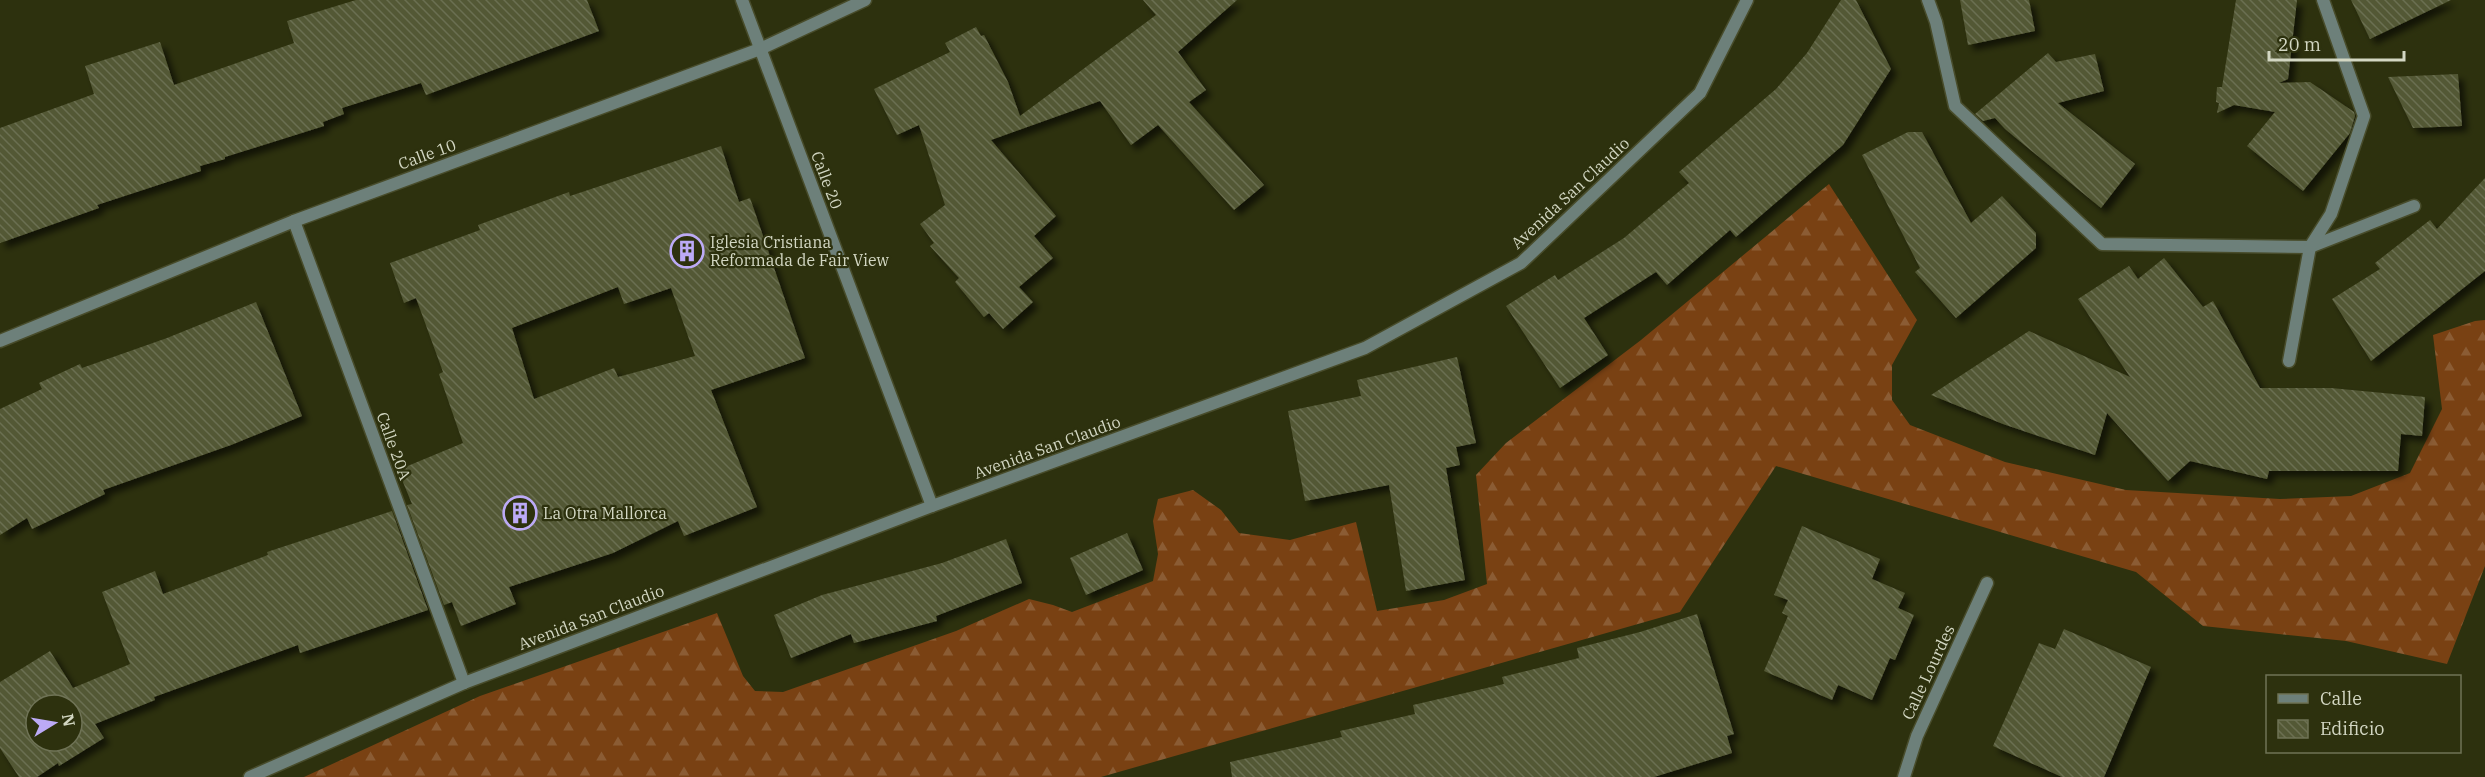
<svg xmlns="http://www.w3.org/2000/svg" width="2485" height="777" viewBox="0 0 2485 777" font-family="'IBM Plex Serif',serif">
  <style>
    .forest { fill: url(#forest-firs) }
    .building { fill: url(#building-back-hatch); fill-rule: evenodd; filter: url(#shadow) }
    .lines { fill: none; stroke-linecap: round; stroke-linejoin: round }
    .minor-casing { stroke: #484c2b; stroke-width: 15 }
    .tertiary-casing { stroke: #484c2b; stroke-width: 15 }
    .minor { stroke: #6d807a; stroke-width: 12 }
    .tertiary { stroke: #6d807a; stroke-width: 12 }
    .labels { text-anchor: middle; stroke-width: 4.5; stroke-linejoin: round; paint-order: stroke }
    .street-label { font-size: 16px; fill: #d3d7c3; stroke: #2d310e }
    .poi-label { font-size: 16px; fill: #d3d7c3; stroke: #2d310e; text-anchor: start }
  </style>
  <defs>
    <pattern id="forest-firs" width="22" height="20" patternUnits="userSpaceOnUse" patternTransform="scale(1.5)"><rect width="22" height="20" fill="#794113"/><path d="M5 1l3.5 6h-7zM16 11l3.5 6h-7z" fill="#8b5c34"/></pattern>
    <pattern id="building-back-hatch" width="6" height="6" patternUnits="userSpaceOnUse" patternTransform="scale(1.5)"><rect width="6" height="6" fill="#535835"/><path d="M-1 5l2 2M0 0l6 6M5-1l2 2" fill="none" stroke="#6b6f51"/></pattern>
    <filter id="shadow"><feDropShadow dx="5.5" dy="5.5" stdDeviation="3" flood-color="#0009"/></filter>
  </defs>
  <rect width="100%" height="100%" fill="#2d310e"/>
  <polygon class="forest" points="1829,184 1917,320 1892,365 1892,400 1910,425 2005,462 2126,490 2280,499 2351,496 2410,473 2442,409 2433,335 2475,321 2485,320 2485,566 2447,664 2346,641 2203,626 2136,572 1776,466 1680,612 1101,777 304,777 480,696 717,613 743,676 755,691 783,692 956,631 1029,599 1053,605 1072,612 1153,581 1158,554 1153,521 1158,499 1193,490 1221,510 1239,533 1290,540 1356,522 1377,611 1444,600 1487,584 1476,475 1506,443 1641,340"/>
  <g class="building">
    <polygon points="356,0 587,0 599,31 426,95 421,83 342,108 344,114 323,122 324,126 225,157 225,159 200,166 201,171 97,205 99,208 0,243 0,128 94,94 85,66 160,42 174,85 294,43 287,21"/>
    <polygon points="1143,0 1237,0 1178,52 1206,90 1189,102 1264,185 1234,210 1158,125 1131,145 1100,101 991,140 1056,216 1034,236 1053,258 1019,287 1033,302 1003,329 989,313 984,317 955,282 959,278 930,246 934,243 920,224 945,205 919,125 897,135 874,89 950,52 945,43 976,27 981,36 984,35 1008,82 1020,116 1156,15"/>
    <polygon points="1841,0 1856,0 1891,69 1843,145 1736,237 1730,230 1667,285 1656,272 1584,318 1608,355 1560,388 1506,306 1555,275 1558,280 1624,238 1689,183 1679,172 1776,89 1807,53"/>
    <polygon points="1960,0 2029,0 2035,31 1968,45"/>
    <polygon points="2236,0 2297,0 2288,79 2279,83 2310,82 2354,112 2355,116 2350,133 2303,191 2247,146 2275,112 2234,105 2217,113 2219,103 2216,102 2217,87 2222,87"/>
    <polygon points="2351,0 2451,0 2370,39"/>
    <polygon points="2048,53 2056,62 2095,54 2104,91 2058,103 2135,164 2101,208 2005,129 1995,118 1983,121 1975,114"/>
    <polygon points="2458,74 2462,126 2413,128 2388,77"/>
    <polygon points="1908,132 1922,132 1971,223 2002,196 2036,233 2036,248 1956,318 1915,272 1920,268 1862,155"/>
    <path d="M721,146L739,202L750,198L805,358L711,390L757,507L684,536L678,521L613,553L509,587L516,604L461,626L452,602L444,605L407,505L412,504L398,470L463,443L439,374L443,372L416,298L404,303L390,263L480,230L478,225L569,192L570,196ZM618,287L624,304L671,288L695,356L618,377L614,368L534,399L512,328Z"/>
    <polygon points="2485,178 2485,271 2371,361 2332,299 2380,269 2375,263 2430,220 2437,229"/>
    <polygon points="2164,258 2203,307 2213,301 2260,388 2331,388 2425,397 2422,436 2401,434 2398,471 2269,471 2267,479 2190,461 2168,481 2107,413 2095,455 2003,424 1931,395 2029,331 2130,377 2078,299 2129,266 2138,279"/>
    <polygon points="256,302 302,416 231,445 103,490 105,494 32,529 27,518 0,535 0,409 42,389 39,383 80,364 82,368 167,338"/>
    <polygon points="1457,357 1476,443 1456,447 1460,465 1446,468 1465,580 1406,591 1389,485 1305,501 1288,411 1361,396 1357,380"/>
    <path d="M392,511L428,610L300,653L298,645L154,697L155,700L95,724L104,738L59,766L58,763L37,777H19L0,748V682L50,651L73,688L130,664L102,592L155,571L163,594L268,555L267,552ZM36,705H72V741H36Z"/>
    <polygon points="1802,526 1880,559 1872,579 1905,593 1898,608 1914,615 1895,660 1890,658 1872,700 1838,685 1832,700 1764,671 1788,616 1782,613 1788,600 1774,595"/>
    <polygon points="1127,533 1143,570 1086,595 1070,558"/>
    <polygon points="1006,539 1022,583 936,616 937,621 854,643 851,634 791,658 774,615 822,595 942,563"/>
    <polygon points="1697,614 1734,734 1727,736 1732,753 1654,777 1232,777 1230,762 1342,737 1340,731 1415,714 1413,705 1504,684 1502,677 1579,658 1577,648 1640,632"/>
    <polygon points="2064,629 2151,667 2104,777 2062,777 1993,746 2039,643 2055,649"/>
  </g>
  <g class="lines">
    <g class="minor-casing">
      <g id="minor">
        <polyline points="742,0 932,506"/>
        <polyline points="1928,0 1936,22 1955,106 2102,244 2310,247 2414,206"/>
        <polyline points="294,221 464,683"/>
        <polyline points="0,341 294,221 760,49 865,0"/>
        <polyline points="2289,361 2310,247 2331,214 2364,116 2323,0"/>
        <polyline points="1904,777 1917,736 1987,583"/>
      </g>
    </g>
    <g class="tertiary-casing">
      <polyline id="tertiary" points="250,777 464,683 932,506 1365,348 1521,263 1700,93 1747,0"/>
    </g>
    <use href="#minor" class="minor"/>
    <use href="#tertiary" class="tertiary"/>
  </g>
  <defs>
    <g id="building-ring" transform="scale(1.725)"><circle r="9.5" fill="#2d310e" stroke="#bcaaf6" stroke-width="1.5"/><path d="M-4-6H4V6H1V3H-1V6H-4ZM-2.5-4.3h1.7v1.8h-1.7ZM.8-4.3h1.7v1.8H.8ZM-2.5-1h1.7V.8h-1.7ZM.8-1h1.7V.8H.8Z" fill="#bcaaf6"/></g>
  </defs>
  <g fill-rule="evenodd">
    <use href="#building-ring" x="687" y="251"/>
    <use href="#building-ring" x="520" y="513"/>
  </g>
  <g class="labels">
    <g class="street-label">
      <text transform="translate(427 154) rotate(-20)" y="6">Calle 10</text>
      <text transform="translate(827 180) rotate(69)" y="6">Calle 20</text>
      <text transform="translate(1570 193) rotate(-43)" y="6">Avenida San Claudio</text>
      <text transform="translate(394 446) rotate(70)" y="6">Calle 20A</text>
      <text transform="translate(1047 447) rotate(-20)" y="6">Avenida San Claudio</text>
      <text transform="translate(591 617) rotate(-21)" y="6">Avenida San Claudio</text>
      <text transform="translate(1928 672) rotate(-65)" y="6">Calle Lourdes</text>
    </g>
    <g class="poi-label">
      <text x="710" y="248">Iglesia Cristiana<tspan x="710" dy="18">Reformada de Fair View</tspan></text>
      <text x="543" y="519">La Otra Mallorca</text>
    </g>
  </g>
  <rect x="2266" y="675" width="195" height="78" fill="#2d310e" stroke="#6f7356" stroke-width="1.5"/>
  <rect x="2278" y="694" width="30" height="9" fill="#6d807a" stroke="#6f7356" stroke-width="1.5"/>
  <text x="2320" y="705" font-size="18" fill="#d3d7c3">Calle</text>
  <rect x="2278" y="720" width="30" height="18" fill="url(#building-back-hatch)" stroke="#6f7356" stroke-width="1.5"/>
  <text x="2320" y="735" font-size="18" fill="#d3d7c3">Edificio</text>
  <g transform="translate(54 723) rotate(79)"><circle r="28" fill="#2d310e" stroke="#6f7356" stroke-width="1.5"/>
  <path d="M0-4.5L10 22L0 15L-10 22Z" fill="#bcaaf6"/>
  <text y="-9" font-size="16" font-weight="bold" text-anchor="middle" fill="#d3d7c3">N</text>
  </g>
  <path d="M2269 51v9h135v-9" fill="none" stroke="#d3d7c3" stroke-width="3"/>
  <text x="2278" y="51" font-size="18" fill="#d3d7c3" stroke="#2d310e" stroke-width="4.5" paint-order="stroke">20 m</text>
</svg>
